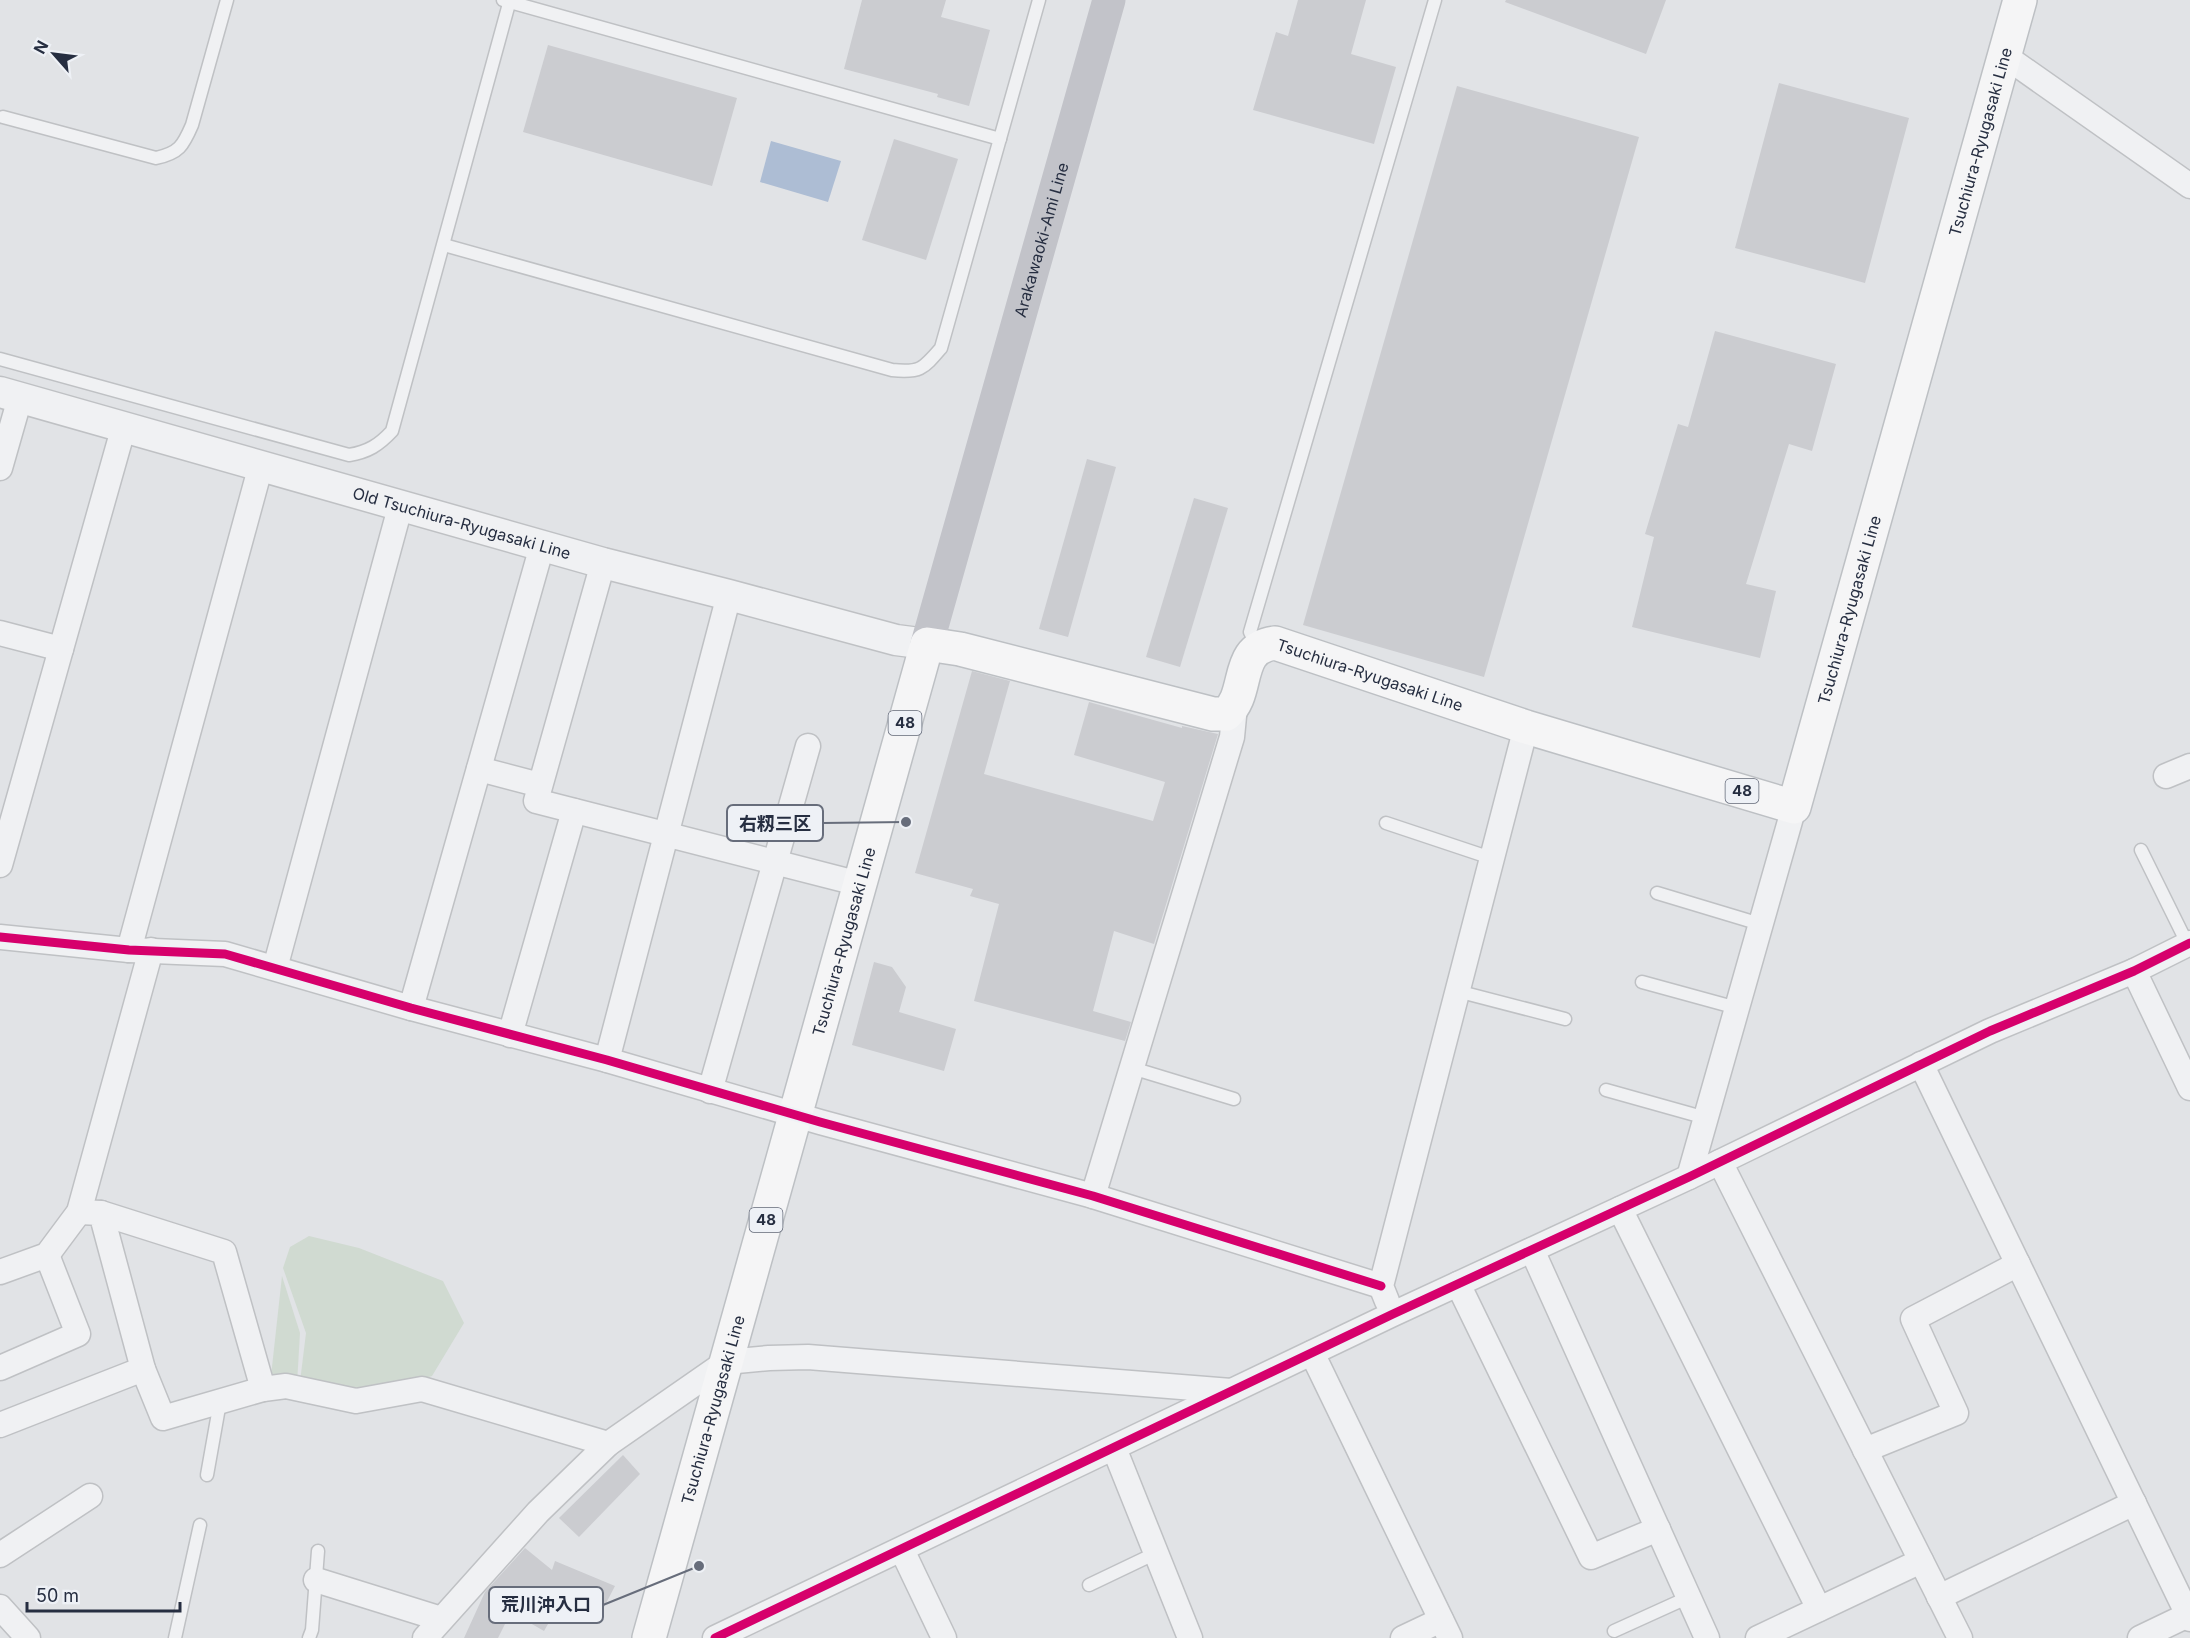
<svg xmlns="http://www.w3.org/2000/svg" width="2190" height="1638" viewBox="0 0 2190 1638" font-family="Inter,'Noto Sans JP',sans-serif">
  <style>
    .green { fill: #d0dad1 }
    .water { fill: #adbdd4 }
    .building { fill: #cbccd0 }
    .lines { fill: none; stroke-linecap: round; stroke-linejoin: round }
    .service-casing { stroke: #bfc1c4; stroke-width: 15 }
    .minor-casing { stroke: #bfc1c4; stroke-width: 27 }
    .tertiary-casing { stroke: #bfc1c4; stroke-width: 33 }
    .primary-casing { stroke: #bdc0c4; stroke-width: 36 }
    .service { stroke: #f0f1f3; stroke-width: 12 }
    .minor { stroke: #f0f1f3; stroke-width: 24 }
    .tertiary { stroke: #f0f1f3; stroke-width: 30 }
    .secondary { stroke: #c2c3c9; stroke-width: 33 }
    .primary { stroke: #f5f5f6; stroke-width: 33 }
    .cycleway-casing { stroke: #eef1f6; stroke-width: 13 }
    .cycleway { stroke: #d6006c; stroke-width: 9 }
    .labels { text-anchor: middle; stroke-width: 6; stroke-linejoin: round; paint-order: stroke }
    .shield { fill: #eef1f6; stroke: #626877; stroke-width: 1.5 }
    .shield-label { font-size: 15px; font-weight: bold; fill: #262e41 }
    .street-label { font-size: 16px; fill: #262e41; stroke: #eef1f6 }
    .leader { fill: none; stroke: #676d7b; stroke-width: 2 }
    .callout-dot { fill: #676d7b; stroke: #eef1f6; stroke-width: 2 }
    .callout { fill: #eef1f6; stroke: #676d7b; stroke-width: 2 }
    .callout-label { font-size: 18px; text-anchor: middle; font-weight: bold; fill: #262e41 }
  </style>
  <rect width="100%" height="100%" fill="#e1e3e6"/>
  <g class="green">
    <polygon points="309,1236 359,1248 443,1281 464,1323 432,1376 356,1401 299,1390 306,1333 283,1268 290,1247"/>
    <polygon points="282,1276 300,1333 297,1384 270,1385"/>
  </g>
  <polygon class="water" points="771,141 841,161 828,202 760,182"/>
  <g class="building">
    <polygon points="862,0 946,0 941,17 990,30 969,106 937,97 938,94 844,69"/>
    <polygon points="1298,0 1366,0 1351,54 1396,67 1374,144 1253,110 1276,32 1288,36"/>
    <polygon points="1506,0 1666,0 1646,54 1505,2"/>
    <polygon points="548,45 737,98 712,186 523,132"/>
    <polygon points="1779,83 1909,118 1865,283 1735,248"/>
    <polygon points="1457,86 1639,137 1484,677 1303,625"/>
    <polygon points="894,139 958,159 926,260 862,240"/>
    <polygon points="1715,331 1836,364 1812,451 1789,444 1746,584 1776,591 1760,658 1632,627 1654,537 1645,534 1678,424 1688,427"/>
    <polygon points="1087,459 1116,467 1068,637 1039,629"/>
    <polygon points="1194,498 1228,508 1180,667 1146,657"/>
    <polygon points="972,671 1010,681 984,774 1153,821 1165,782 1074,755 1089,702 1182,728 1182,726 1218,734 1154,944 1114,931 1093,1011 1131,1022 1125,1041 974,1001 999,904 970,896 973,889 915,873"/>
    <polygon points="874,962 892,967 906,987 899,1012 956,1029 944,1071 852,1045"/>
    <polygon points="623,1455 640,1474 579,1537 559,1518"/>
    <polygon points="525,1548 552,1570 555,1561 615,1586 602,1611 567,1591 544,1631 511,1612 498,1638 464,1638 485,1592"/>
  </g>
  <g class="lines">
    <g class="service-casing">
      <g id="service">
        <polyline points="503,0 1000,139"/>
        <path d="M3,117L156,158C179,153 183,146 192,125L227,0"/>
        <path d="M444,245L892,370C920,373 923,369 941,348L1039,0"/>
        <path d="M0,359L349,455C368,452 379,445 392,431L510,0"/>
        <polyline points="1258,648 1250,632 1435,0"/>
        <polyline points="1386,823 1491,858"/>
        <polyline points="2141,850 2188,945"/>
        <polyline points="1657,893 1760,924"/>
        <polyline points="1642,982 1737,1008"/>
        <polyline points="1457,991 1565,1019"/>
        <polyline points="1132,1068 1234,1099"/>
        <polyline points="1606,1090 1706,1118"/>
        <polyline points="207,1475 220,1402"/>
        <polyline points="1089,1585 1156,1553"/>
        <polyline points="1614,1631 1689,1597"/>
        <polyline points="175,1638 200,1525"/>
        <polyline points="309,1638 312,1630 318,1551"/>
      </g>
    </g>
    <g class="minor-casing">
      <g id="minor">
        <polyline points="2005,56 2190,186"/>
        <polyline points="0,468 20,398"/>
        <polyline points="603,563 536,801 860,884"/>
        <polyline points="0,633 61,649"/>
        <polyline points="479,769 540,785"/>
        <polyline points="2166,776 2190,766"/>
        <polyline points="0,865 124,426"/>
        <polyline points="0,937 129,950 225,954 411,1008 607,1060 820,1122 1093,1196 1381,1286"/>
        <polyline points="129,950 261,465"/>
        <polyline points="275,968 401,504"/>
        <polyline points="2134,971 2190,1088"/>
        <polyline points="411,1008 542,546"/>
        <polyline points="510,1035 574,811"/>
        <polyline points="607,1060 729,595"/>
        <polyline points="1921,1064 2190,1619"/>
        <polyline points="710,1091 808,746"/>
        <polyline points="1720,1162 1960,1638"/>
        <polyline points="1689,1177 1794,807"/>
        <polyline points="1093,1196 1232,737 1235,706"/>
        <polyline points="1620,1209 1819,1609"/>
        <polyline points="101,1213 224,1252 263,1389"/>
        <polyline points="1532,1250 1707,1638"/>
        <polyline points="0,1272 47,1255 79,1212 151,950"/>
        <polyline points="1458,1284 1591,1557 1658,1529"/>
        <polyline points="1387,1301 1381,1286 1526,727"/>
        <polyline points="1312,1353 1450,1638"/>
        <polyline points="0,1368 78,1334 47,1255"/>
        <polyline points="143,1369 163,1418 263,1389 286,1386 356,1401 422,1389 608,1444"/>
        <polyline points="0,1425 143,1369 101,1213 79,1212"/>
        <polyline points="1114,1448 1190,1638"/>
        <polyline points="1865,1450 1956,1413 1913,1319 2018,1264"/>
        <polyline points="902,1550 944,1638"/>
        <polyline points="0,1555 90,1496"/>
        <polyline points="316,1580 441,1619"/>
        <polyline points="1939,1597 2134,1503"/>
        <polyline points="0,1607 28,1638"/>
        <polyline points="425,1638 538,1512 608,1444 726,1362 769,1358 808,1357 1231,1391"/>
        <polyline points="715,1638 1393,1314 1689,1177 1990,1031 2134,971 2190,943"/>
        <polyline points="1403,1638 1441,1620"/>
        <polyline points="1758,1638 1921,1561"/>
        <polyline points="2140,1638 2188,1615"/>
      </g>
    </g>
    <g class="tertiary-casing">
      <g id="tertiary">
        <path id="s1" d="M0,392L603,563L729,595L896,640L927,644"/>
      </g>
    </g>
    <g class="primary-casing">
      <g id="primary">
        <path id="s3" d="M649,1638L927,644L960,649L1213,714H1226C1251,693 1233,648 1275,643L1526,727L1794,807L2020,0"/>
      </g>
    </g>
    <use href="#service" class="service"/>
    <use href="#minor" class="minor"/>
    <use href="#tertiary" class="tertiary"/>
    <path class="secondary" id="s2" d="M927,644L1109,0"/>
    <use href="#primary" class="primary"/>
    <g class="cycleway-casing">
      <g id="cycleway">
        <polyline points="0,937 129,950 225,954 411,1008 607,1060 820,1122 1093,1196 1381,1286"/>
        <polyline points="715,1638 1393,1314 1689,1177 1990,1031 2134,971 2190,943"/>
      </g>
    </g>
    <use href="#cycleway" class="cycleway"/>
  </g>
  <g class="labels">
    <g class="shield">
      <rect x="888.5" y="711" width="33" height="24" rx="4.5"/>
      <rect x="1725.5" y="779" width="33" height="24" rx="4.5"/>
      <rect x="749.5" y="1208" width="33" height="24" rx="4.5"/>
    </g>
    <g class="shield-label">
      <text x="905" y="728">48</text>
      <text x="1742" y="796">48</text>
      <text x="766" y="1225">48</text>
    </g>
    <g class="street-label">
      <text dy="6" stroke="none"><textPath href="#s3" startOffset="2667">Tsuchiura-Ryugasaki Line</textPath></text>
      <text dy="6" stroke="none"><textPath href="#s2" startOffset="420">Arakawaoki-Ami Line</textPath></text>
      <text dy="6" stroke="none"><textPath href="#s1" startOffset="480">Old Tsuchiura-Ryugasaki Line</textPath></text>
      <text dy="6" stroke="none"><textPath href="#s3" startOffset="2181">Tsuchiura-Ryugasaki Line</textPath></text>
      <text dy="6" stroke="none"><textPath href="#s3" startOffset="1532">Tsuchiura-Ryugasaki Line</textPath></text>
      <text dy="6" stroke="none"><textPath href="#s3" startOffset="723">Tsuchiura-Ryugasaki Line</textPath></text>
      <text dy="6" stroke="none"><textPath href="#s3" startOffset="237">Tsuchiura-Ryugasaki Line</textPath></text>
    </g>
  </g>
  <path class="leader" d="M906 822L823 823M699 1566L603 1605"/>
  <g class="callout-dot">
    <circle cx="906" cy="822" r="6"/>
    <circle cx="699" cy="1566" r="6"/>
  </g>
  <g class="callout">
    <rect x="727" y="805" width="96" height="36" rx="6"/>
    <rect x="489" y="1587" width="114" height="36" rx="6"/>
  </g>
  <g class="callout-label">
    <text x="775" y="830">右籾三区</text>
    <text x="546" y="1611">荒川沖入口</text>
  </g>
  <g transform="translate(54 54) rotate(298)" stroke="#eef1f6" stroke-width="4.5" paint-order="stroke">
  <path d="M0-4.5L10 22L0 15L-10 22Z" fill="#262e41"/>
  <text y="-9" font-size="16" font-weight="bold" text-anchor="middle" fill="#262e41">N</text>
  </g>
  <path d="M27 1602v9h153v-9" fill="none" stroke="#262e41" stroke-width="3"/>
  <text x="36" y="1602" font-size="18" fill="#262e41" stroke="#eef1f6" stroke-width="4.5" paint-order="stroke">50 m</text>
</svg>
